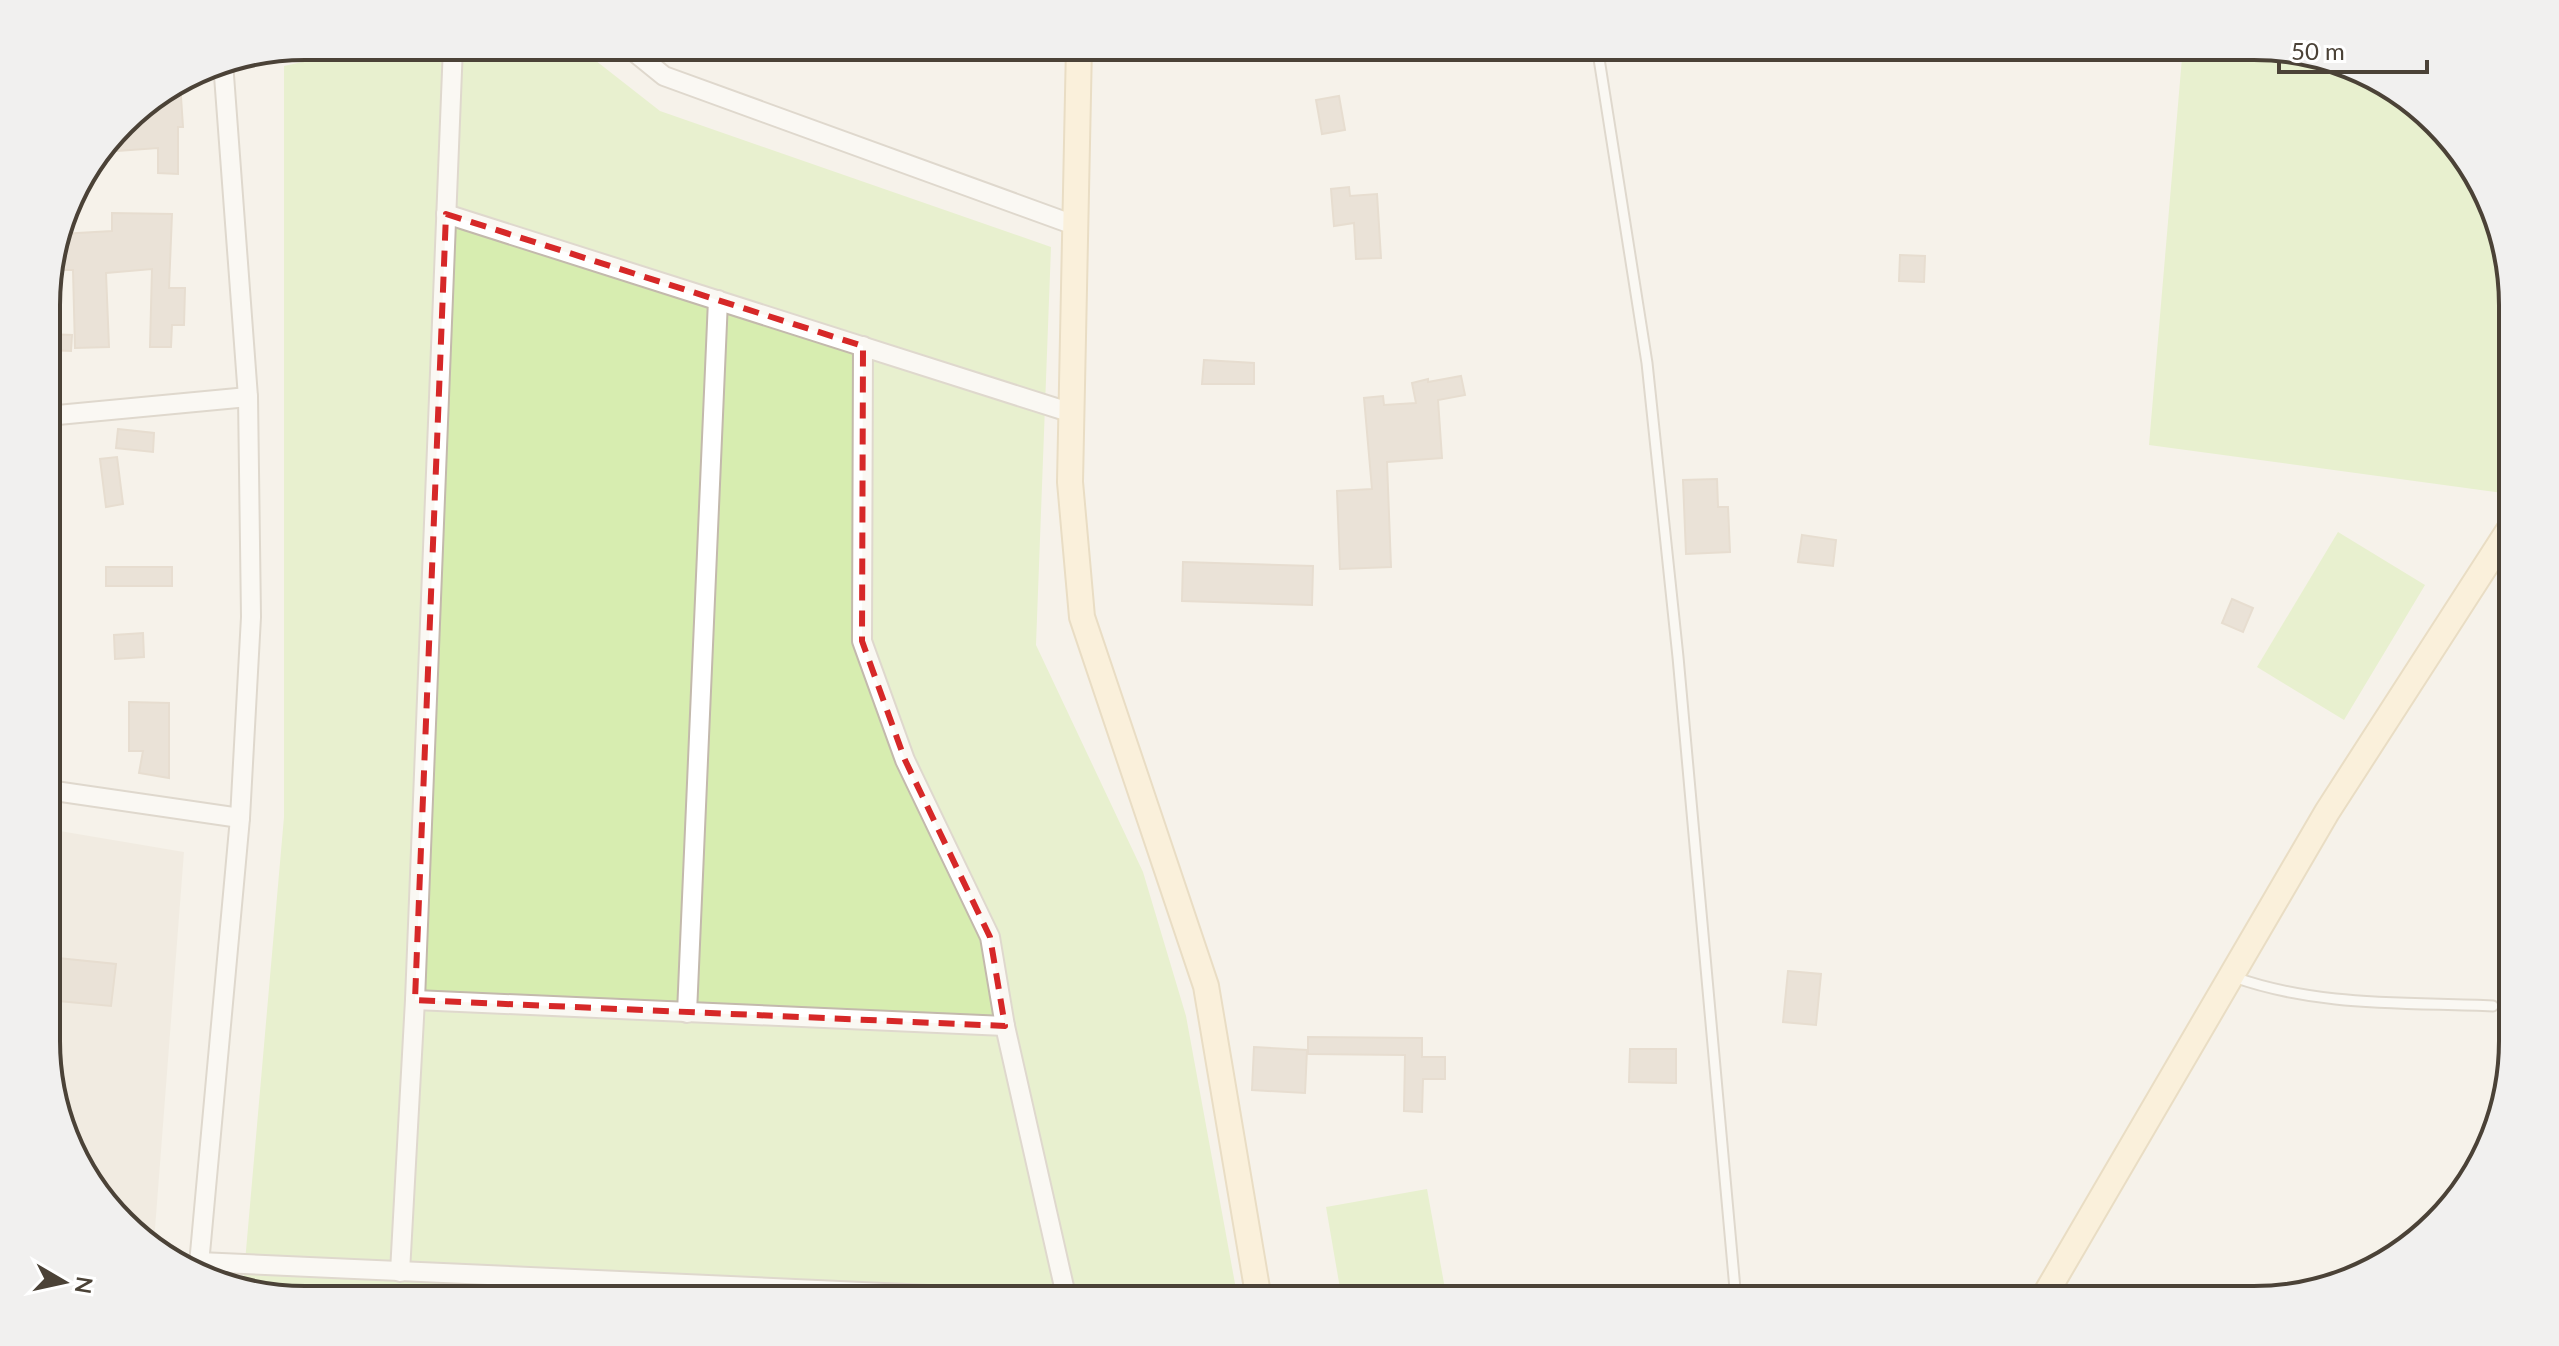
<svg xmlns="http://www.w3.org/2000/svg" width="2559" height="1346" viewBox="0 0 2559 1346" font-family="Lato,sans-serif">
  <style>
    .residential { fill: #ebe3d8 }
    .green { fill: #d7edb0 }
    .building { fill: #dccfc1; stroke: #d4c4b1; stroke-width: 2 }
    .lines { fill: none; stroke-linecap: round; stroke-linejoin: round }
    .lane-casing { stroke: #c3b9ac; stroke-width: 13 }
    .street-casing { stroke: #c3b9ac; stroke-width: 22 }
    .secondary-casing { stroke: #dac397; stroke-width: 28 }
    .lane { stroke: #fff; stroke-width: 9 }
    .street { stroke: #fff; stroke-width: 18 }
    .secondary { stroke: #ffeecb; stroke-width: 24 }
    .marked { fill: none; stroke: #d62828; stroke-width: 6; stroke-dasharray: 16 10; stroke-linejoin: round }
    .rim { fill: none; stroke: #4b4237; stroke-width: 4 }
  </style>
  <rect width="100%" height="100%" fill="#f6f2ea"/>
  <polygon class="residential" points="48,829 184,852 154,1242 90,1185 48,1075"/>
  <g class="green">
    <polygon points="375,46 577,46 660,111 1051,247 1036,645 1143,872 1186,1016 1238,1300 305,1300 243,1285 284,817 284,66"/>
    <polygon points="2183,46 2254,46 2369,73 2469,161 2511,272 2510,494 2149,445"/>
    <polygon points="2338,532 2425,585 2344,720 2257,667"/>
    <polygon points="1427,1189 1447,1300 1342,1300 1326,1207"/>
  </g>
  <g class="building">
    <polygon points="180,82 183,127 178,127 178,174 158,173 158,148 102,152 134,111"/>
    <polygon points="1339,96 1345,130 1322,134 1316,100"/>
    <polygon points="1349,187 1350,196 1377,194 1381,258 1356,259 1354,223 1334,226 1331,189"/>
    <polygon points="112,213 172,214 169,288 185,288 184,325 172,325 171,347 150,347 152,269 106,273 109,347 75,348 73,270 63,270 61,234 112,231"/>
    <polygon points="1900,255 1925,256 1924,282 1899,281"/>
    <polygon points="47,334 72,335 71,351 47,350"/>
    <polygon points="1204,360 1254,363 1254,384 1202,384"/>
    <polygon points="1461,376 1465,395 1438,400 1442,458 1387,462 1391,567 1340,569 1337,491 1372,489 1364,398 1383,396 1384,405 1416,403 1412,383 1428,379 1428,382"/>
    <polygon points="118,429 154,433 153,452 116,448"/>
    <polygon points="117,457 123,504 106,507 100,459"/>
    <polygon points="1717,479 1718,507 1728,507 1730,552 1686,554 1683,480"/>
    <polygon points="1802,535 1836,540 1833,566 1798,562"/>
    <polygon points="1183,562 1313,566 1312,605 1182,601"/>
    <rect x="106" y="567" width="66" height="19"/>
    <polygon points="2232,599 2253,608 2243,632 2222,623"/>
    <polygon points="143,633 144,657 115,659 114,635"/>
    <polygon points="129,702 169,703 169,778 139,773 143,751 129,751"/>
    <polygon points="48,957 116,964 111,1006 48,1000"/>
    <polygon points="1788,971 1821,974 1816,1025 1783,1022"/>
    <polygon points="1308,1037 1422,1038 1422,1057 1445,1057 1445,1079 1423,1079 1422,1112 1404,1111 1405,1055 1308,1054"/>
    <polygon points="1254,1047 1307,1050 1305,1093 1252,1090"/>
    <polygon points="1630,1049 1676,1049 1676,1083 1629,1082"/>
  </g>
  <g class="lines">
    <g class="lane-casing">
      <g id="lane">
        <polyline points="1597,46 1647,363 1678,657 1736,1300"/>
        <path d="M2234,977C2318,1007 2405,1002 2493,1006"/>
      </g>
    </g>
    <g class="street-casing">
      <g id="street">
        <polyline points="627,46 664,76 1077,226"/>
        <polyline points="446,214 1072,413"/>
        <polyline points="863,346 862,641 905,760 990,937 1005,1026 1067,1300"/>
        <polyline points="47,416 248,397"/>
        <polyline points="48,790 240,818"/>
        <polyline points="415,1000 1005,1026"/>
        <polyline points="687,1013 718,300"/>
        <polyline points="199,1262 1040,1300"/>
        <polyline points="400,1272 415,1000 453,46"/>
        <polyline points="198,1275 240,818 251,617 248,397 223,62"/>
      </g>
    </g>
    <g class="secondary-casing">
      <g id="secondary">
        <polyline points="1079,46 1070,482 1082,617 1206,986 1259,1300"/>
        <polyline points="2042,1300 2327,812 2512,525"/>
      </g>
    </g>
    <use href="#lane" class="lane"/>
    <use href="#street" class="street"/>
    <use href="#secondary" class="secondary"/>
  </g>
  <path d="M0 0H2559V1346H0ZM446,214L863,346L862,641L905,760L990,937L1005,1026L415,1000Z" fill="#f6f2ea" fill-opacity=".55" fill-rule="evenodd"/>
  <path class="marked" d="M446,214L863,346L862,641L905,760L990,937L1005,1026L415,1000Z"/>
  <path d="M0 0H2559V1346H0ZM305 60H2254A245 245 0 0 1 2499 305V1041A245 245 0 0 1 2254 1286H305A245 245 0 0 1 60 1041V305A245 245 0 0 1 305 60Z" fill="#f1f0ef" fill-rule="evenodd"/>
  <path class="rim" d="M305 60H2254A245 245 0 0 1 2499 305V1041A245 245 0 0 1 2254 1286H305A245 245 0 0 1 60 1041V305A245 245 0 0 1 305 60Z"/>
  <g transform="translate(64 1282) rotate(99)" stroke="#ffffff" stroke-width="6" paint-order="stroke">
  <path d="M0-6L14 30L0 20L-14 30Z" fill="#4b4237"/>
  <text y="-12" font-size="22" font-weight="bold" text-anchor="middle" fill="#4b4237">N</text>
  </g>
  <path d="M2279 60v12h148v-12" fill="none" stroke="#4b4237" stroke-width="4"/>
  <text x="2291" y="60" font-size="24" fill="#4b4237" stroke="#ffffff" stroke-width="6" paint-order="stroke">50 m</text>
</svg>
